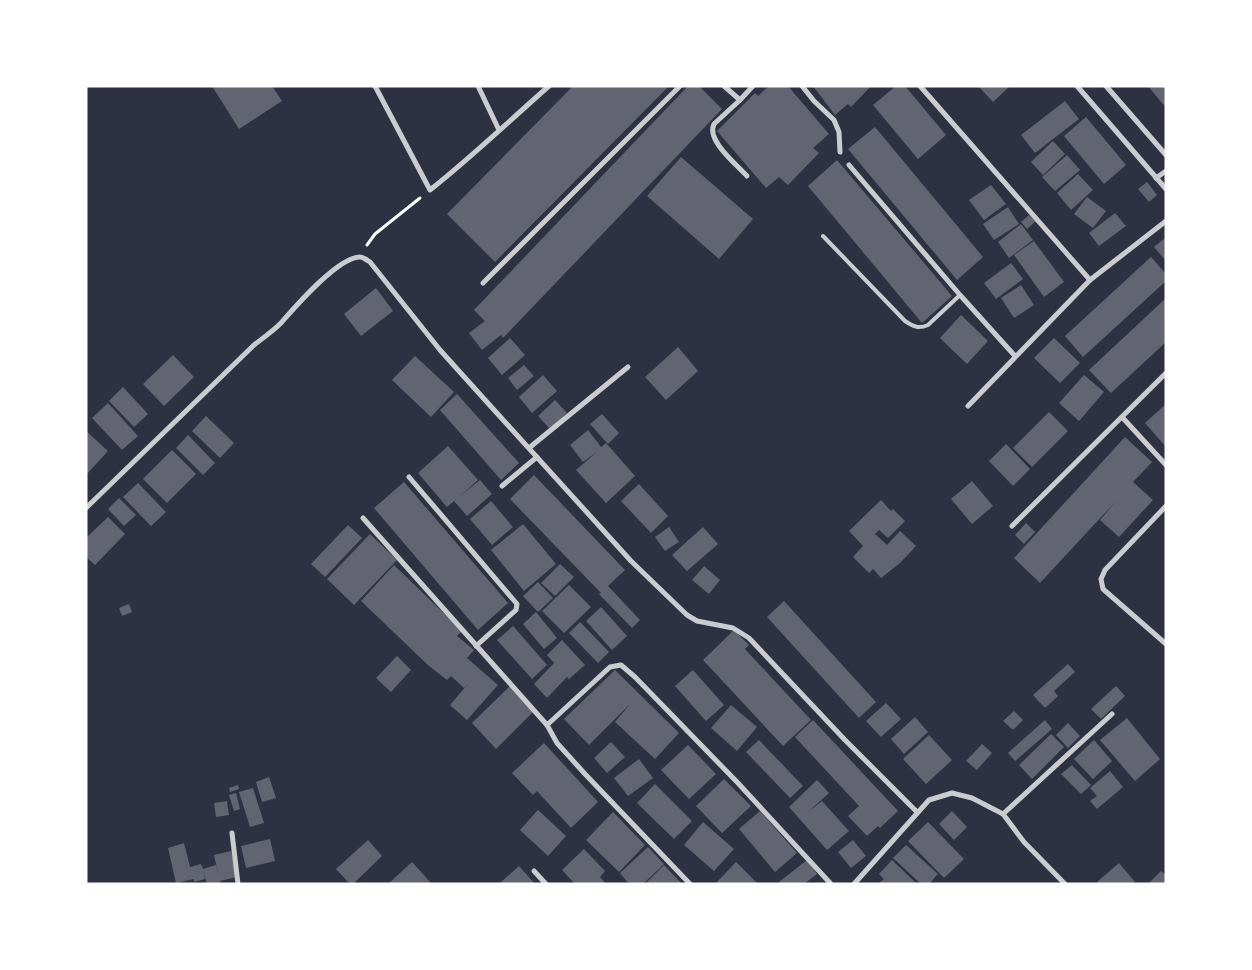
<svg xmlns="http://www.w3.org/2000/svg" width="1252" height="970" viewBox="0 0 1252 970" font-family="Ubuntu,sans-serif">
  <style>
    .building { fill: #626471 }
    .lines { fill: none; stroke-linecap: round; stroke-linejoin: round }
    .path { stroke: #fff; stroke-width: 3 }
    .service { stroke: #caccd0; stroke-width: 4 }
    .minor { stroke: #caccd0; stroke-width: 5 }
  </style>
  <rect width="100%" height="100%" fill="#2d3142"/>
  <g class="building">
    <polygon points="212,86 272,86 282,101 239,129"/>
    <polygon points="573,86 669,86 495,262 447,214"/>
    <polygon points="688,86 699,86 722,109 503,338 501,335 482,350 469,333 485,321 474,310"/>
    <polygon points="769,86 788,86 829,134 813,148 819,153 788,185 779,177 766,188 717,131 755,93 758,96"/>
    <polygon points="813,86 871,86 851,107 848,104 835,115"/>
    <polygon points="896,86 905,86 946,135 918,159 873,105"/>
    <polygon points="978,86 1010,86 993,102"/>
    <polygon points="1148,86 1166,86 1166,107 1161,102"/>
    <polygon points="1065,101 1079,119 1035,153 1021,135"/>
    <polygon points="1086,117 1126,165 1104,184 1064,136"/>
    <polygon points="875,127 983,257 957,280 848,149"/>
    <polygon points="1053,141 1065,154 1043,175 1031,162"/>
    <polygon points="1067,155 1080,170 1055,191 1042,177"/>
    <polygon points="681,157 753,219 719,259 647,196"/>
    <polygon points="837,160 952,296 922,323 808,186"/>
    <polygon points="1078,174 1093,190 1071,210 1057,193"/>
    <polygon points="1147,182 1157,195 1149,202 1138,189"/>
    <polygon points="991,185 1006,204 984,220 969,200"/>
    <polygon points="1087,197 1106,211 1093,228 1074,214"/>
    <polygon points="1008,207 1019,224 994,240 983,224"/>
    <polygon points="1115,213 1126,226 1099,246 1089,233"/>
    <polygon points="1029,215 1036,221 1027,229 1021,222"/>
    <polygon points="1021,224 1033,240 1009,258 998,242"/>
    <polygon points="1166,237 1166,261 1154,247"/>
    <polygon points="1034,241 1064,282 1044,297 1014,255"/>
    <polygon points="1151,257 1166,274 1166,281 1083,357 1065,336"/>
    <polygon points="1011,263 1023,279 996,299 984,283"/>
    <polygon points="1021,285 1034,305 1014,318 1001,298"/>
    <polygon points="376,288 393,311 361,336 344,314"/>
    <polygon points="1166,298 1166,342 1111,393 1089,370"/>
    <polygon points="961,315 988,341 967,364 940,338"/>
    <polygon points="510,338 525,355 502,375 488,358"/>
    <polygon points="1054,338 1080,363 1060,383 1034,358"/>
    <polygon points="678,347 698,371 666,400 645,377"/>
    <polygon points="173,355 194,377 164,406 143,384"/>
    <polygon points="415,356 454,392 431,417 392,380"/>
    <polygon points="524,365 534,376 517,390 508,378"/>
    <polygon points="543,375 557,391 532,413 519,397"/>
    <polygon points="1084,375 1104,392 1079,421 1059,403"/>
    <polygon points="123,387 148,414 134,427 109,401"/>
    <polygon points="457,394 519,463 501,480 440,410"/>
    <polygon points="555,400 567,413 550,429 538,416"/>
    <polygon points="108,403 138,436 122,450 92,418"/>
    <polygon points="1166,404 1166,447 1145,423"/>
    <polygon points="1049,412 1068,431 1032,467 1013,448"/>
    <polygon points="602,414 619,433 608,444 590,424"/>
    <polygon points="206,416 234,443 220,458 192,431"/>
    <polygon points="588,430 601,447 606,443 635,476 606,503 576,470 598,451 583,462 570,445"/>
    <polygon points="86,431 108,451 86,475"/>
    <polygon points="188,435 215,463 203,475 176,448"/>
    <polygon points="1125,437 1152,462 1133,482 1153,500 1119,537 1100,520 1116,501 1040,583 1014,558"/>
    <polygon points="1006,444 1030,469 1013,486 989,461"/>
    <polygon points="448,446 478,480 460,496 480,480 492,494 467,516 454,501 447,507 418,473"/>
    <polygon points="172,450 196,474 167,503 143,479"/>
    <polygon points="534,475 625,570 608,586 640,620 632,628 599,594 601,593 510,499"/>
    <polygon points="972,481 993,506 972,524 951,499"/>
    <polygon points="404,482 508,603 478,630 374,508"/>
    <polygon points="138,483 166,512 151,526 123,497"/>
    <polygon points="639,484 668,516 651,533 621,501"/>
    <polygon points="119,498 136,515 124,526 108,509"/>
    <polygon points="881,500 891,511 893,509 905,521 888,538 879,530 875,534 887,545 900,531 916,546 900,563 881,578 873,569 869,573 853,557 863,546 849,531"/>
    <polygon points="491,501 513,527 492,545 470,519"/>
    <polygon points="108,517 125,534 95,565 86,557 86,538"/>
    <polygon points="1026,523 1035,532 1024,544 1015,535"/>
    <polygon points="523,524 556,564 524,591 491,550"/>
    <polygon points="348,525 362,538 325,577 311,564"/>
    <polygon points="669,527 679,542 665,551 655,537"/>
    <polygon points="703,527 718,544 687,571 672,555"/>
    <polygon points="370,534 397,560 354,605 327,579"/>
    <polygon points="560,564 574,577 555,596 541,583"/>
    <polygon points="394,565 462,631 457,636 474,650 467,658 498,685 467,720 450,705 468,684 464,688 451,676 447,680 429,666 361,601"/>
    <polygon points="704,566 720,580 709,594 692,580"/>
    <polygon points="538,582 553,598 538,612 523,596"/>
    <polygon points="569,585 591,607 564,633 542,611"/>
    <polygon points="784,601 876,702 859,718 767,617"/>
    <polygon points="129,604 132,612 122,616 119,608"/>
    <polygon points="601,607 627,636 612,650 586,621"/>
    <polygon points="536,612 557,638 544,649 523,624"/>
    <polygon points="580,622 609,652 598,663 569,633"/>
    <polygon points="513,626 547,665 532,679 497,640"/>
    <polygon points="734,630 749,645 745,649 811,720 783,746 703,660"/>
    <polygon points="562,640 585,665 569,679 567,677 547,698 534,684 554,663 547,655"/>
    <polygon points="397,656 411,670 391,692 376,678"/>
    <polygon points="1068,664 1075,672 1054,691 1058,696 1045,708 1033,695"/>
    <polygon points="615,670 679,733 655,759 615,722 631,703 589,745 564,719"/>
    <polygon points="693,670 724,705 706,721 675,686"/>
    <polygon points="510,686 534,711 496,749 472,723"/>
    <polygon points="1116,686 1125,696 1101,719 1091,709"/>
    <polygon points="886,703 901,719 881,737 866,721"/>
    <polygon points="731,705 757,727 737,751 711,728"/>
    <polygon points="1014,711 1023,720 1013,730 1003,721"/>
    <polygon points="915,717 928,732 904,754 891,739"/>
    <polygon points="1127,718 1160,759 1135,781 1100,740"/>
    <polygon points="813,720 898,811 880,828 878,826 867,836 848,816 859,806 795,737"/>
    <polygon points="1045,720 1052,729 1015,761 1008,753"/>
    <polygon points="1068,723 1080,736 1068,748 1056,735"/>
    <polygon points="1051,734 1064,747 1032,779 1019,765"/>
    <polygon points="929,735 952,760 926,784 903,759"/>
    <polygon points="759,740 803,786 790,798 746,752"/>
    <polygon points="1094,740 1112,761 1093,779 1074,759"/>
    <polygon points="611,742 625,757 607,773 594,758"/>
    <polygon points="544,743 598,802 571,828 537,791 533,795 512,773"/>
    <polygon points="982,744 992,753 977,770 966,761"/>
    <polygon points="688,745 716,774 689,799 661,770"/>
    <polygon points="639,759 653,778 628,796 614,778"/>
    <polygon points="1072,765 1091,785 1081,794 1061,774"/>
    <polygon points="1110,771 1123,787 1097,809 1090,801 1097,796 1090,788"/>
    <polygon points="269,777 276,798 262,802 256,782"/>
    <polygon points="724,779 751,806 722,833 696,806"/>
    <polygon points="817,780 829,793 808,812 822,801 849,831 827,850 789,807"/>
    <polygon points="655,784 692,821 674,839 637,803"/>
    <polygon points="238,785 239,789 230,792 229,788"/>
    <polygon points="253,788 264,823 250,827 239,792"/>
    <polygon points="236,793 240,809 234,811 229,795"/>
    <polygon points="227,801 229,815 216,817 214,803"/>
    <polygon points="538,810 566,836 548,856 520,830"/>
    <polygon points="760,811 797,853 775,872 739,829"/>
    <polygon points="952,811 967,827 954,840 939,824"/>
    <polygon points="613,812 645,845 619,872 586,840"/>
    <polygon points="703,822 734,849 714,871 684,845"/>
    <polygon points="928,822 964,859 944,878 908,841"/>
    <polygon points="270,839 275,861 246,868 241,846"/>
    <polygon points="368,840 382,856 353,884 350,884 336,869"/>
    <polygon points="853,840 866,856 851,868 838,852"/>
    <polygon points="184,843 190,867 201,864 203,869 216,865 219,877 214,855 231,851 237,877 220,881 221,884 207,884 203,871 205,879 194,882 194,879 176,883 168,848"/>
    <polygon points="906,845 938,874 929,884 921,884 893,858"/>
    <polygon points="648,847 664,864 643,884 629,884 620,873"/>
    <polygon points="584,849 605,871 600,877 606,884 575,884 562,870"/>
    <polygon points="807,860 817,874 804,884 780,884 779,882"/>
    <polygon points="892,860 917,884 878,884 884,879 879,874"/>
    <polygon points="412,862 432,884 388,884"/>
    <polygon points="736,862 758,884 715,884"/>
    <polygon points="1119,863 1135,882 1132,884 1099,884 1097,882"/>
    <polygon points="664,865 682,884 645,884"/>
    <polygon points="519,866 535,884 499,884"/>
    <polygon points="1161,871 1166,875 1166,884 1148,884"/>
  </g>
  <g class="lines">
    <polyline class="path" points="367,245 375,234 420,198"/>
    <path class="service" d="M823,236L905,321C914,327 919,329 928,325L960,295"/>
    <g class="minor">
      <path d="M375,86L430,190C472,157 509,121 549,86"/>
      <polyline points="478,86 499,130"/>
      <polyline points="724,86 740,100 753,86"/>
      <polyline points="802,86 814,101 834,120 839,132 840,152"/>
      <polyline points="920,86 1090,280"/>
      <polyline points="1077,86 1166,189"/>
      <polyline points="1106,86 1166,155"/>
      <path d="M740,100L714,124C706,140 736,164 747,176"/>
      <polyline points="849,165 960,295 1015,356"/>
      <polyline points="1156,178 1166,171"/>
      <polyline points="483,283 680,86"/>
      <polyline points="968,406 1090,280 1166,221"/>
      <polyline points="1122,417 1166,465"/>
      <polyline points="529,448 628,367"/>
      <polyline points="409,477 517,604 516,610 476,646"/>
      <polyline points="502,486 537,457"/>
      <polyline points="1166,506 1105,570 1101,579 1103,589 1166,644"/>
      <path d="M86,508L254,345C263,338 273,331 281,323C295,307 338,257 360,257C363,257 367,260 370,262L440,350L495,411L631,561L687,615L697,621L733,628L749,638L845,740L917,812"/>
      <polyline points="363,518 547,725"/>
      <polyline points="1012,526 1166,373"/>
      <polyline points="1003,814 1112,714"/>
      <polyline points="232,833 238,884"/>
      <polyline points="534,871 546,884"/>
      <polyline points="690,884 585,774 557,743 547,725 610,667 621,665 635,677 737,782 831,884"/>
      <polyline points="854,884 929,800 952,793 972,798 1003,814 1024,842 1065,884"/>
    </g>
  </g>
  <rect width="1252" height="970" fill="none" stroke="#ffffff" stroke-width="175"/>
</svg>
